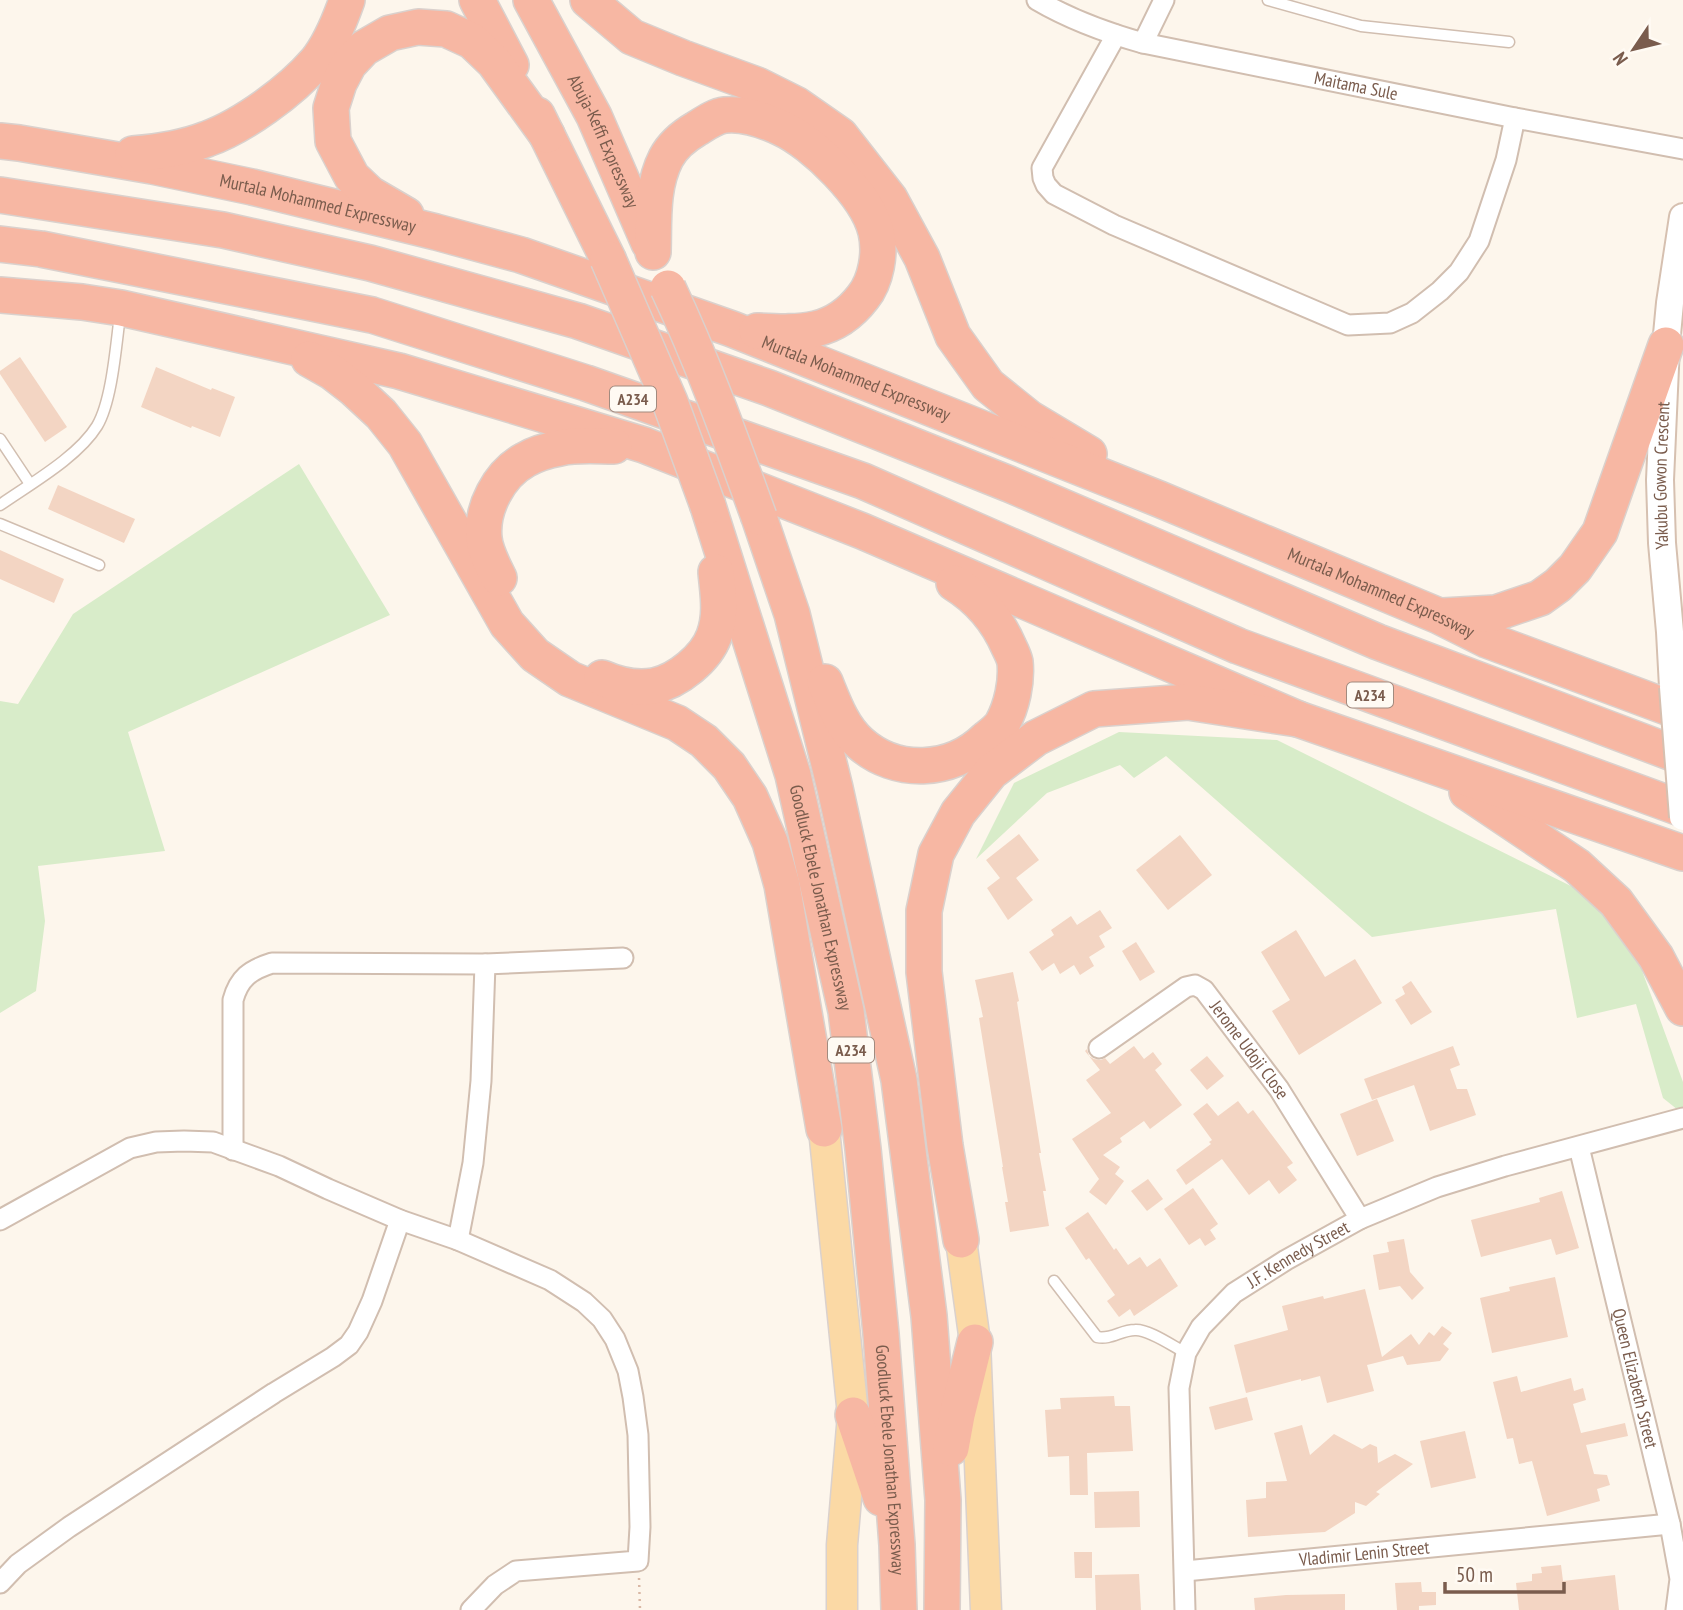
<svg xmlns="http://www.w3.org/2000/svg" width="1683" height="1610" viewBox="0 0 1683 1610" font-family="'PT Sans Narrow',sans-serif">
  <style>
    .green { fill: #d8ecc9 }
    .building { fill: #f3d5c3 }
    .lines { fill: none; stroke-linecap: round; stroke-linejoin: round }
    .lane-casing { stroke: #d1beb0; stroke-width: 13 }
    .street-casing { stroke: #d1beb0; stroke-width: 23 }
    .secondary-casing { stroke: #d6c0b0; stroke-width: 30 }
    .primary-casing { stroke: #dad1cd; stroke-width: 33 }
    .highway-casing { stroke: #dad1cd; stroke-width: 38 }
    .path { stroke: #d9b8a5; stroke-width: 2.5; stroke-dasharray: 2 5; stroke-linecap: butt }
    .lane { stroke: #fff; stroke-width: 10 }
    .street { stroke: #fff; stroke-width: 19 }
    .secondary { stroke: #fff; stroke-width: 26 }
    .primary { stroke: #fbd9a5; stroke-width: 30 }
    .highway { stroke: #f7b7a3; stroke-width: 35 }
    .secondary-bridge-casing { stroke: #d6c0b0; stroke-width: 30; stroke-linecap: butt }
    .highway-bridge-casing { stroke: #dad1cd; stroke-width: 38; stroke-linecap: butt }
    .secondary-bridge { stroke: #fff; stroke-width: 26 }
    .highway-bridge { stroke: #f7b7a3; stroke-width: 35 }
    .labels { text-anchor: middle; stroke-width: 6; stroke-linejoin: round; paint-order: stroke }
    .shield { fill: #fffaf3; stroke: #a28b7f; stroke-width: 2 }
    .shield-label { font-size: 16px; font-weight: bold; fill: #7a5c4d }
    .street-label { font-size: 18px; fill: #7a5c4d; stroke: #fffaf3 }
  </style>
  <rect width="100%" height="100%" fill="#fdf6ec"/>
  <g class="green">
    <polygon points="299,464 390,615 128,732 165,851 38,866 45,921 36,991 0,1013 0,701 18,704 73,614"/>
    <polygon points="1119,732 1277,740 1587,894 1630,938 1683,1082 1683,1114 1663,1098 1636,1004 1577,1018 1556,909 1372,937 1166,756 1134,778 1120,765 1047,793 976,859 1014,783"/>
  </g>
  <g class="building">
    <polygon points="20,357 67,427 45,442 0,374 0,371"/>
    <polygon points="156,367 211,390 212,388 235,397 220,437 192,426 191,428 141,407"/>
    <polygon points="58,485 135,519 124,543 48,509"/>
    <polygon points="0,550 64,579 54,603 0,579"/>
    <polygon points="1019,834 1039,860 1016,878 1033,900 1008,920 987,888 1000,878 986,860"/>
    <polygon points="1180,835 1212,875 1168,910 1136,870"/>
    <polygon points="1100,910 1112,928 1099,936 1105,947 1089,957 1094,966 1080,975 1074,965 1060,974 1054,963 1042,971 1029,952 1054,935 1051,930 1071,916 1077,925"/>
    <polygon points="1296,930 1325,977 1355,959 1382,1003 1299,1055 1272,1011 1290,1000 1261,952"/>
    <polygon points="1136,942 1155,972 1140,981 1122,951"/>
    <polygon points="1013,972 1019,1001 1017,1002 1041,1153 1039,1153 1046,1191 1043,1191 1049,1226 1010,1232 1005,1202 1008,1202 1002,1167 1003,1167 979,1018 983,1017 975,980"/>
    <polygon points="1411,981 1432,1012 1411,1025 1395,1000 1405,994 1402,987"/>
    <polygon points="1134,1046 1144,1059 1153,1052 1162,1064 1155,1070 1182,1105 1150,1129 1144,1121 1120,1138 1122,1142 1103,1155 1120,1167 1115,1174 1124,1181 1106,1205 1089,1192 1099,1179 1072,1139 1111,1113 1086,1080 1100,1070 1085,1051 1087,1049 1089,1056 1094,1059 1101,1060 1105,1058 1110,1064"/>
    <polygon points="1453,1046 1460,1065 1450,1069 1457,1089 1467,1089 1476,1115 1430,1131 1414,1085 1372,1100 1364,1079"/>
    <polygon points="1207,1056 1224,1076 1207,1090 1190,1070"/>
    <polygon points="1377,1099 1394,1141 1357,1156 1340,1114"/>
    <polygon points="1238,1101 1248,1114 1253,1110 1293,1163 1287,1167 1297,1180 1279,1194 1269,1180 1249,1195 1222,1159 1186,1185 1176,1170 1211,1144 1209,1142 1212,1140 1193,1114 1207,1103 1218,1116"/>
    <polygon points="1148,1179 1163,1199 1147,1211 1131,1191"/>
    <polygon points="1193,1188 1218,1224 1210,1230 1216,1239 1205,1246 1200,1238 1189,1245 1164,1209"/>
    <polygon points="1562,1191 1579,1248 1556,1255 1551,1239 1481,1257 1471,1220 1540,1202 1539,1198"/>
    <polygon points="1088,1212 1114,1250 1116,1248 1128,1265 1140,1257 1147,1267 1160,1258 1178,1286 1134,1316 1130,1309 1119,1317 1107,1301 1115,1295 1089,1258 1086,1260 1065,1228"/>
    <polygon points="1404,1239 1410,1272 1424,1288 1412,1300 1400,1286 1379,1290 1373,1255 1389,1252 1387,1242"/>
    <polygon points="1555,1277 1568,1337 1492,1353 1480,1298 1510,1291 1509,1287"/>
    <polygon points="1365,1289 1382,1357 1411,1334 1419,1345 1429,1332 1434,1336 1442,1326 1452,1333 1443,1344 1449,1349 1440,1361 1407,1365 1403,1356 1367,1365 1374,1391 1327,1403 1320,1376 1301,1381 1301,1379 1246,1393 1234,1345 1288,1330 1282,1306 1323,1296 1324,1299"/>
    <polygon points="1517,1376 1521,1392 1571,1378 1574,1391 1583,1388 1586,1400 1573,1404 1581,1433 1625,1423 1628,1436 1586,1445 1594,1474 1607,1475 1610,1485 1597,1489 1600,1501 1547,1516 1532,1461 1519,1464 1513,1438 1507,1439 1493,1382"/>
    <polygon points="1114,1396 1115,1406 1130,1406 1133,1451 1087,1453 1088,1495 1070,1495 1069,1456 1048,1457 1045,1410 1061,1409 1060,1398"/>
    <polygon points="1247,1397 1253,1420 1215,1430 1209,1407"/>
    <polygon points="1302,1425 1310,1455 1334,1434 1362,1449 1370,1444 1377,1447 1378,1463 1395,1454 1413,1464 1376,1492 1380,1494 1366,1506 1355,1502 1355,1513 1325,1532 1248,1537 1246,1500 1266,1498 1266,1482 1287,1481 1274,1433"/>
    <polygon points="1465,1431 1476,1478 1431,1488 1420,1441"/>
    <polygon points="1139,1491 1140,1527 1095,1528 1094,1492"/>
    <polygon points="1074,1552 1092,1552 1092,1578 1075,1578"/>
    <polygon points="1561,1565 1563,1581 1615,1575 1619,1610 1519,1610 1516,1583 1532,1581 1532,1574 1542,1573 1541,1567"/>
    <polygon points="1139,1574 1141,1610 1096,1610 1095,1575"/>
    <polygon points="1421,1582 1422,1592 1436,1592 1436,1605 1419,1606 1419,1610 1397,1610 1395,1583"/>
    <polygon points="1345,1594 1345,1610 1255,1610 1254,1598 1286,1595"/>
  </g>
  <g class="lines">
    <g class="lane-casing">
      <g id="lane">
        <polyline points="1268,0 1361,26 1509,42"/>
        <polyline points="0,439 30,484"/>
        <path d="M0,505C30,484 78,457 97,426C112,401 116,345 120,315"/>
        <polyline points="0,524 99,565"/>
        <path d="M1054,1281L1097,1337C1111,1340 1121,1330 1135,1330C1149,1329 1174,1347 1186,1353"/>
      </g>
    </g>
    <g class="street-casing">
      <g id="street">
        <path id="s1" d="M1037,0C1071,20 1104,32 1143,43L1515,118L1683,149"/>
        <polyline points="1116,35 1042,168 1043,178 1046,185 1054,194 1114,225 1348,325 1390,323 1412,313 1440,291 1459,272 1479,241 1506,160 1515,118"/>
        <polyline points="1143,43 1164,0"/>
        <path id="s2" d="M1099,1048L1186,987L1195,985L1204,990L1279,1089L1360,1219"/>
        <path id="s3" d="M1579,1147L1670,1524L1680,1579L1676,1610"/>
        <path d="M233,1150V1000C239,978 250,970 272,963L485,964L623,958"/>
        <polyline points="0,1220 130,1148 156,1142 184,1141 213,1142 279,1166 328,1189 400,1220 458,1240 550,1280 584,1302 602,1319 615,1339 628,1371 633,1397 638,1435 640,1527 638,1561 516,1571 495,1585 471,1610"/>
        <polyline points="458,1240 473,1163 481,1081 485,964"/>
        <path id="s4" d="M1185,1571L1670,1524"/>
        <polyline points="0,1583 18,1564 69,1527 274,1393 333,1357 349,1345 358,1332 372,1301 400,1220"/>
        <path id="s5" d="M1185,1610L1179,1388L1186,1353L1201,1327L1234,1293L1286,1260L1360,1219L1437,1187L1505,1166L1683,1118"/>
      </g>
    </g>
    <g class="secondary-casing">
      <g id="secondary">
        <path id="s6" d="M1673,687L1670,632L1662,543L1660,480L1666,345L1670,303L1683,217"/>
      </g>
    </g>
    <g class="primary-casing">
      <g id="primary">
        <polyline points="824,1129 853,1415 842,1545 842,1610"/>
        <polyline points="961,1240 975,1342 986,1610"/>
      </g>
    </g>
    <g class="highway-casing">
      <g id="highway">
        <polyline points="477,0 511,65"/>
        <path id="s7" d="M531,0L594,116L649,243"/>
        <polyline points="588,0 632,37 683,58 757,85 797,105 840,135 890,199 922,258 953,336 988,385 1029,418 1089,454"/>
        <polyline points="537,115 608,259"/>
        <path id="s8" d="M0,141L19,143L152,166L252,187L436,232L521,255L732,329L1159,499L1439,616L1487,640L1683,713"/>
        <path d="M133,154C158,152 184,148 207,139C243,126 291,91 316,62C330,45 340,20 347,0"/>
        <polyline points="0,195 223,230 370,263 578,321 769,388 1009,484 1378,642 1683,757"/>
        <polyline points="406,215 370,194 352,177 333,141 331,108 339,83 349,64 364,48 390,33 418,27 446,29 472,41 494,62 547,135"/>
        <polyline points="0,244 41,249 372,315 586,383 863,481 1238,646 1683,809"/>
        <path d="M653,252C654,222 651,187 666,158C673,145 684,136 696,129C704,124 715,116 725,115C744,113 764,120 781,128C814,143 868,196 876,232C881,253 876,281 863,297C834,335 800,333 757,331"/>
        <polyline points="0,295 82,302 121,308 399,371 644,445 862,531 1298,719"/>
        <polyline points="309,359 332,372 354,389 381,414 405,444 507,624 535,655 570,679 677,723 704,741 729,766 750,797 770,842 782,885 824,1129"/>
        <path id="s9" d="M708,506L793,775L846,1011L863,1149L881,1334L897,1545L899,1610"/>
        <polyline points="759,517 792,614 835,788 899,1080 929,1316 943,1500 942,1610"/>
        <path d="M499,578C493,566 485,551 484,538C481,509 499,474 525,460C535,454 549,450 560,448C577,444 597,446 614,446"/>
        <polyline points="1443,616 1496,613 1540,598 1558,585 1575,568 1600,532 1666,345"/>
        <path d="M602,678C618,685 637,689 654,686C678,681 706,658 714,636C722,614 718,594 716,572"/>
        <path d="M825,682C834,704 842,727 860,743C896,775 951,773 986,739C991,735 998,730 1002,724C1012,706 1017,682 1015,662C1014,657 1011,651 1009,647C997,619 980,599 954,583"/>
        <polyline points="1467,792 1577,866 1616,902 1656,957 1683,1008"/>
        <polyline points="961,1240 945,1146 924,972 924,911 936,854 958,813 991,772 1036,738 1094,709 1188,702 1298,719 1683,853"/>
        <polyline points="853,1415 881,1498"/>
        <polyline points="951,1448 957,1415 975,1342"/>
      </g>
    </g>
    <polyline class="path" points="639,1578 640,1610"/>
    <use href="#lane" class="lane"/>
    <use href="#street" class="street"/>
    <use href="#secondary" class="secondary"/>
    <use href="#primary" class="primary"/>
    <use href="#highway" class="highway"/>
    <g class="secondary-bridge-casing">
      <polyline id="secondary-bridge" points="1673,687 1683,817"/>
    </g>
    <g class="highway-bridge-casing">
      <g id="highway-bridge">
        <polyline points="608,259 670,402 708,506"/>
        <path d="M668,288C703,362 731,440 759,517"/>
      </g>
    </g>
    <use href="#secondary-bridge" class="secondary-bridge"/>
    <use href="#highway-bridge" class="highway-bridge"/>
  </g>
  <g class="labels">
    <g class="shield">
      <rect x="610" y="386.5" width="46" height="25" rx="5"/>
      <rect x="1347" y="682.5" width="46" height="25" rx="5"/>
      <rect x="828" y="1037.5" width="46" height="25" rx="5"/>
    </g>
    <g class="shield-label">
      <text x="633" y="405">A234</text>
      <text x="1370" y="701">A234</text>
      <text x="851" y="1056">A234</text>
    </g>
    <g class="street-label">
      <text dy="6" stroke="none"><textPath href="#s1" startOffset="332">Maitama Sule</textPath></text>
      <text dy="6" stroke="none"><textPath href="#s7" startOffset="159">Abuja-Keffi Expressway</textPath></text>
      <text dy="6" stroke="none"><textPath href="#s8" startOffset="324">Murtala Mohammed Expressway</textPath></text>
      <text dy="6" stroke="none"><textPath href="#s8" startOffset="891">Murtala Mohammed Expressway</textPath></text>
      <text dy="6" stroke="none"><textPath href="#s6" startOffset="212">Yakubu Gowon Crescent</textPath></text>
      <text dy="6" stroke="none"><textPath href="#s8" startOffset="1458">Murtala Mohammed Expressway</textPath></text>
      <text dy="6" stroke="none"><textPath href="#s9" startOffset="408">Goodluck Ebele Jonathan Expressway</textPath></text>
      <text dy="6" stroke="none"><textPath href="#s2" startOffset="201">Jerome Udoji Close</textPath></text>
      <text dy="6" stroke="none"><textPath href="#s5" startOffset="410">J.F. Kennedy Street</textPath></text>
      <text dy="6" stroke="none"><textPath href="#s3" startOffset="238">Queen Elizabeth Street</textPath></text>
      <text dy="6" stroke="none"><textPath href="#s9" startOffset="975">Goodluck Ebele Jonathan Expressway</textPath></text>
      <text dy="6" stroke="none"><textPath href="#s4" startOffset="180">Vladimir Lenin Street</textPath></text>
    </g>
  </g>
  <g transform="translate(1634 49) rotate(235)" stroke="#fffaf3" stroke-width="5" paint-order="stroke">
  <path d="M0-5L12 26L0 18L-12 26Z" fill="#7a5c4d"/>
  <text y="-10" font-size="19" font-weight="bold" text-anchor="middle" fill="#7a5c4d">N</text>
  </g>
  <path d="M1445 1582v10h119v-10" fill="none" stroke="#7a5c4d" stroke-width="3.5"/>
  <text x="1456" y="1582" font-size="21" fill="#7a5c4d" stroke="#fffaf3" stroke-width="5" paint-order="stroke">50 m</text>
</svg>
